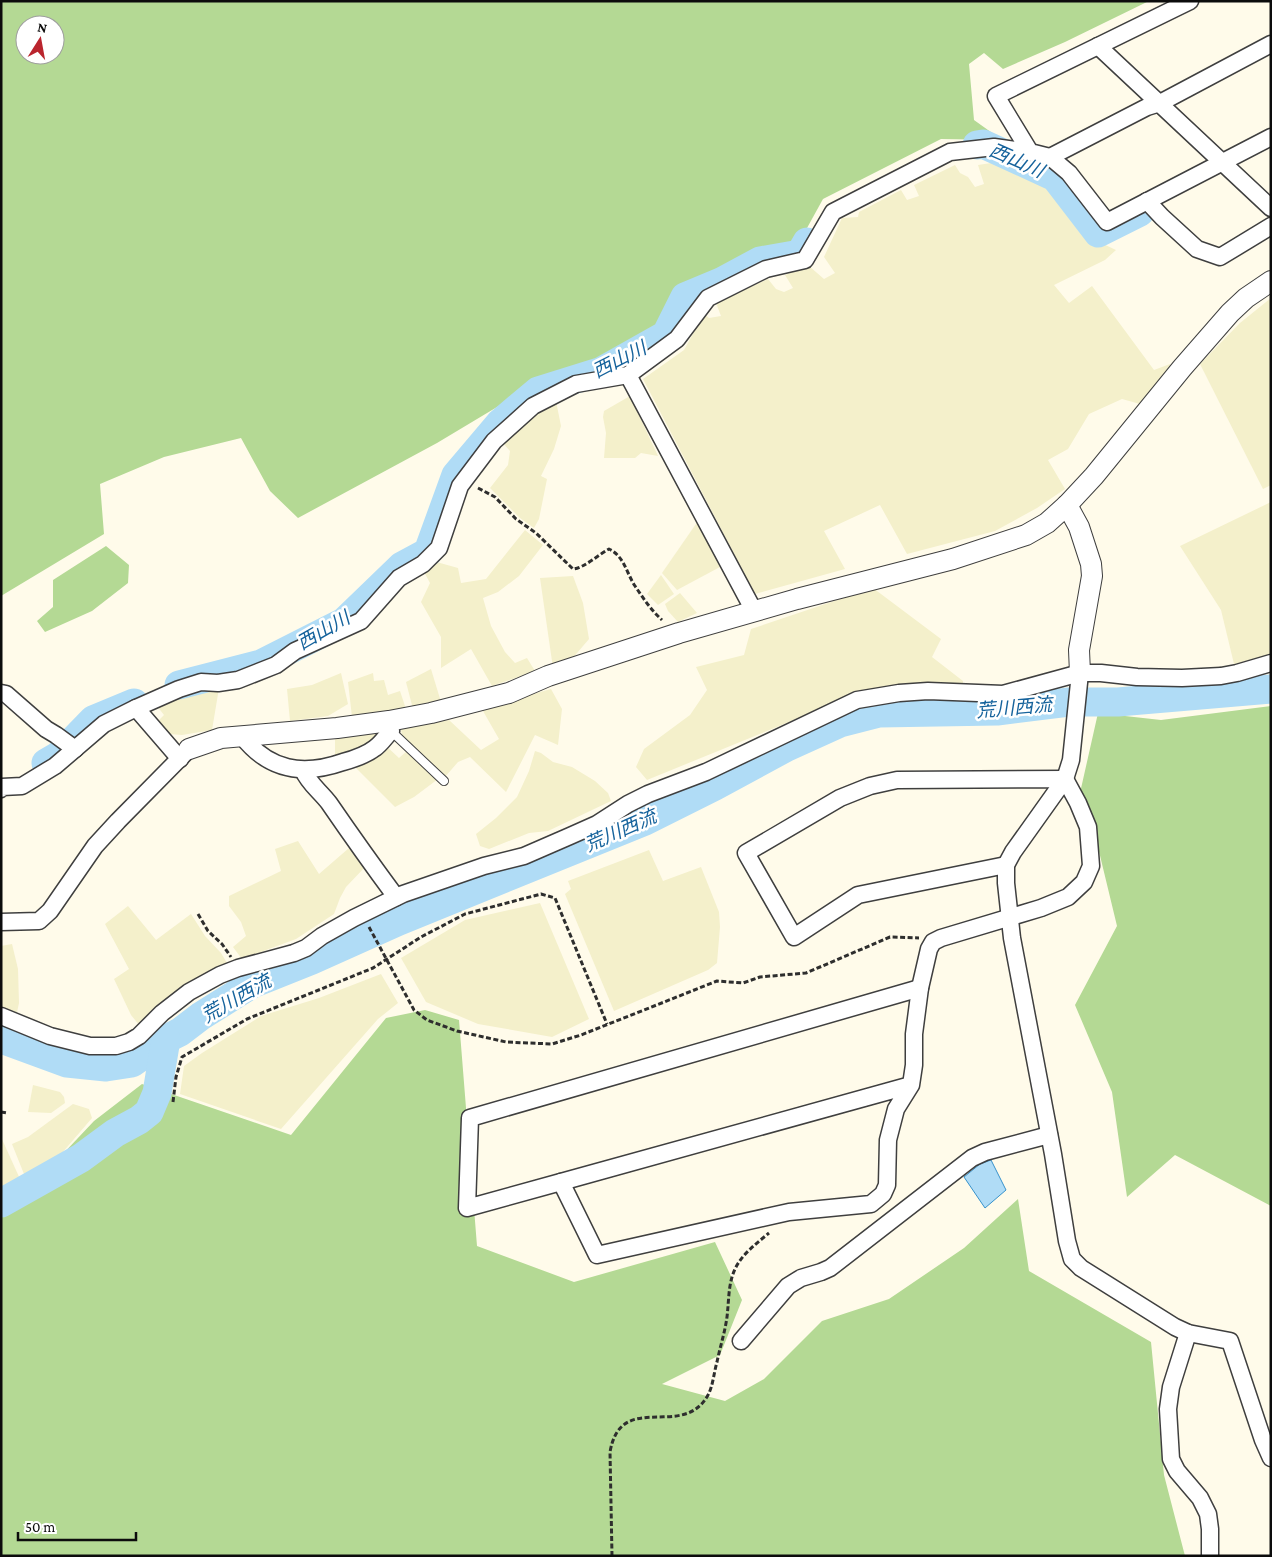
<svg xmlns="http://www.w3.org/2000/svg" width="1272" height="1557" viewBox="0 0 1272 1557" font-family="'Crimson Pro','Noto Sans JP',serif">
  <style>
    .farmland { fill: #f4f0cb }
    .forest { fill: #b4d994; fill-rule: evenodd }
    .water { fill: #b0dcf6; stroke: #3792cc }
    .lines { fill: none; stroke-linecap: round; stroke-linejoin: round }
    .river { stroke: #b0dcf6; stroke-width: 29 }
    .service-casing { stroke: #3f3f3f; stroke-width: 10 }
    .minor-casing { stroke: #3f3f3f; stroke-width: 19 }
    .tertiary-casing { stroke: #3f3f3f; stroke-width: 22 }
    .path { stroke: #2e2e2e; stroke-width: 3; stroke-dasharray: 5 2.5; stroke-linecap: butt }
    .service { stroke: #fff; stroke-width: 8 }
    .minor { stroke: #fff; stroke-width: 16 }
    .tertiary { stroke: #fff; stroke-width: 20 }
    .labels { text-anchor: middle; stroke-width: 5; stroke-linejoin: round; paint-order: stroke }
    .water-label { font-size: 19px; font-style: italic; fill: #16639c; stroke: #fff }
  </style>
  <rect width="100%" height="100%" fill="#fffbea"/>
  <g class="farmland">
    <polygon points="991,163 1022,165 1052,178 1097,241 1116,250 1105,260 1054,285 1069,303 1092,286 1154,370 1170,364 1171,367 1140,404 1122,399 1089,414 1068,449 1048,460 1065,489 1037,508 995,531 907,554 880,505 824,531 845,569 755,594 643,379 684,350 704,314 709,318 721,316 716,303 768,279 776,289 784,292 793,288 785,275 809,266 824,279 835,273 824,257 842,218 858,217 859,212 901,190 907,200 919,196 914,185 955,165 960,173 968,177 975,187 984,184 978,165"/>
    <polygon points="1271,298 1271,485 1263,489 1200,364 1240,323"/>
    <polygon points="630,396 658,456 641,453 635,458 604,458 606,433 603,417 604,411"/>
    <polygon points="556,401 561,426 554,449 541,476 547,479 539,519 534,528 520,518 490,488 508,465 510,451 501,441 534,410"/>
    <polygon points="1271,502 1271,654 1234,664 1221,610 1180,546"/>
    <polygon points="698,521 720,567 677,590 662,573"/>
    <polygon points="525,530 543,545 519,576 498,592 483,598 491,626 505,652 515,663 527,658 535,671 492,686 471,649 441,668 441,637 421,602 430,583 423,570 433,561 458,568 461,583 486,579"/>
    <polygon points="661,575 674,594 658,605 647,594"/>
    <polygon points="573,576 583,603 589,639 571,660 553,668 540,578"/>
    <polygon points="873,588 941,639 932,657 963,681 963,689 860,693 647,780 636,767 644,749 690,715 707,690 696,667 744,655 751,629"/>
    <polygon points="680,593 697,613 678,622 668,611 665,604"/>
    <polygon points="431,669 441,702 413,709 406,682"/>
    <polygon points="341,673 348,704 328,716 290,721 287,689 312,685"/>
    <polygon points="373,673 374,681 384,680 388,695 400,691 405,706 404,710 352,717 348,682"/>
    <polygon points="201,686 219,688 212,730 182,735 169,734 155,724 164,715 157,706"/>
    <polygon points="551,689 562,709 558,745 535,735 506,792 470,757 458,762 445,777 402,735 401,729 449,720 481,750 499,739 483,711 518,698"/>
    <polygon points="383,732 385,735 335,763 335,739"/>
    <polygon points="385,745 399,758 407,751 438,779 414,797 395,807 352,764"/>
    <polygon points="535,751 541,753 553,762 572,767 595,781 608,793 611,801 548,831 529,833 489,849 480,846 476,834 496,818 517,797 529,771"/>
    <polygon points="298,841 319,874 349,848 366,866 346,887 340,898 334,914 296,939 242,959 233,947 246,936 241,922 229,906 229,896 281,871 275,849"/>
    <polygon points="649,850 663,881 701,867 719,912 720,927 717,963 708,970 614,1011 565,894 571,889 568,881"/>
    <polygon points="540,903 589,1019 552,1037 478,1024 426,1002 401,958 465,920"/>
    <polygon points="128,906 156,940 191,914 205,936 221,953 227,963 179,991 140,1026 131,1015 114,979 129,969 105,924"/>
    <polygon points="12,944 18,969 19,1003 16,1017 1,1011 1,946"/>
    <polygon points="381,974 398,1003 378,1019 281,1129 180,1094 184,1066 202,1053 261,1016 319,998"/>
    <polygon points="33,1085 60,1092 64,1097 65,1103 51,1113 28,1112"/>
    <polygon points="73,1104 89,1109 92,1118 62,1153 26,1179 12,1144 28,1137"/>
    <polygon points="1,1137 20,1179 1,1190"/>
  </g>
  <g class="forest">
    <path d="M1,1H1149L1065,42L1003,69L984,53L969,64L974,120L1002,140L941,139L823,199L796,248L744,260L684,289L657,328L602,362L529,388L437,443L298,518L270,491L241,438L164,457L100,484L104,534L1,596ZM25,25H55V55H25Z"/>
    <polygon points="106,546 129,565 128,583 92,611 45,632 37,621 53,607 53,580"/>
    <polygon points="1271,706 1271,1206 1175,1155 1127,1197 1112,1092 1075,1005 1117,926 1096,839 1080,793 1098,713 1161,720"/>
    <polygon points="425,1010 459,1020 477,1246 574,1282 715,1242 742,1300 720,1355 662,1384 725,1401 764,1379 822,1321 889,1299 964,1248 1018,1199 1029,1271 1151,1342 1164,1475 1185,1556 1,1556 1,1205 27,1192 94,1121 142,1084 291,1135 386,1018"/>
  </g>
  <polygon class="water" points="991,1160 1006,1190 985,1208 964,1177 980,1164"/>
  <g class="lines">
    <g class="river">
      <polyline points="977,145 983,144 1055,177 1098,233 1140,212"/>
      <polyline points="179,685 261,664 344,622 402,566 428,552 456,475 500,423 538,391 602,371 666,335 685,297 721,282 760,261 800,254 807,242"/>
      <polyline points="46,763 58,756 93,720 134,703"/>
      <polyline points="1,1039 67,1063 106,1067 132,1063 166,1039 180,1032 201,1016 252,984 312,960 399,921 645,821 715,786 787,747 840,723 879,713 997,711 1069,702 1118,702 1271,689"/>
      <polyline points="1,1203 81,1158 115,1133 139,1120 149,1112 157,1093 166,1039"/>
    </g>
    <g class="service-casing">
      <polyline id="service" points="391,731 444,781"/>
    </g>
    <g class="minor-casing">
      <g id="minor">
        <polyline points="1190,1 996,96 1030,152 1050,157 1069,173 1107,222 1271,137"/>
        <polyline points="1098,46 1271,208"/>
        <polyline points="1050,157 1147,107 1160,103 1271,44"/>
        <polyline points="1147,201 1162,217 1197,249 1220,257 1271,226"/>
        <polyline points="628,375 754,611"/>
        <polyline points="1080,673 1071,760 1065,779 1013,852 1006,865 1006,883 1012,938 1053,1154 1067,1241 1072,1259 1081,1268 1175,1327 1188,1333 1230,1341 1263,1440 1271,1458"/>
        <polyline points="1,693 6,694 46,729 56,735 75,749"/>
        <polyline points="136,708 180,759"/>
        <path d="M242,736C269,771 303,776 343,762C354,759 366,755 375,748C381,744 386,736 391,731L389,721"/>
        <path d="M303,770C309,784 320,791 329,803C351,835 373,866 396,897"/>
        <polyline points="1,789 2,787 22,786 55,766 104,724 136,708 179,689 201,682 218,683 238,680 276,665 295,651 361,621 399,578 423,564 439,548 460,486 494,441 533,406 576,384 628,375 677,339 708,298 766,269 805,260 833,212 950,152 994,147 1030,152"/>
        <polyline points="1,922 39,921 50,911 95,846 118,821 189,749"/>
        <polyline points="1,1016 50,1036 90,1046 116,1046 129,1042 139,1036 162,1013 189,992 220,975 238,968 294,953 306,948 322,936 354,918 403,894 484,866 524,856 570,836 597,824 628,804 648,794 706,772 857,700 899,693 928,691 1003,694 1080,673 1101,673 1137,677 1182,678 1221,676 1237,673 1271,663"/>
        <polyline points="911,1085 561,1182 597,1255 789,1212 871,1204 883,1194 887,1185 888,1140 896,1109 911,1085 914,1065 914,1034 920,988 929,949 933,942 941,938 1041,908 1068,897 1084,882 1091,866 1088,827 1078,803 1065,779 897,780 870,786 840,798 746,853 794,937 858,895 1006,865"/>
        <polyline points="561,1182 467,1208 470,1118 920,988"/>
        <polyline points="1188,1333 1171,1387 1168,1409 1171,1459 1177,1471 1200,1498 1208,1514 1210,1529 1210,1556"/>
        <polyline points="741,1341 788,1286 801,1278 821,1272 830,1268 972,1158 985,1152 1049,1135"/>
      </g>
    </g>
    <g class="tertiary-casing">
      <g id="tertiary">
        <polyline points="1067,505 1079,527 1091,564 1092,576 1079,650 1080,673"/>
        <polyline points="189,749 221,738 337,728 389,721 431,713 509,693 548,676 679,633 797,599 953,559 1026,535 1047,523 1067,505 1094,476 1182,368 1230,313 1246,298 1271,281"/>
      </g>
    </g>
    <g class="path">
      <path d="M478,488L495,497L516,519L536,533L573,569C584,568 598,555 609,549C624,556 626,572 635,586C643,598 651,610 662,620"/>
      <polyline points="198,914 208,931 222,944 231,957"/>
      <polyline points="369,927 414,1010 427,1020 457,1031 506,1042 552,1044 581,1035 717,981 743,983 760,977 806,973 890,937 919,938"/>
      <polyline points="173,1102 176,1077 182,1057 247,1019 373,968 421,937 465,914 541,894 555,898 607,1024"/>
      <polyline points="1,1112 8,1113"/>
      <path d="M612,1556L610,1452C621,1389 683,1441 708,1395C713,1386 714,1372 717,1362C720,1347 725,1332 727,1317C729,1301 728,1284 735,1269C742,1254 756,1244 769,1233"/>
    </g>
    <use href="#service" class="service"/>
    <use href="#minor" class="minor"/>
    <use href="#tertiary" class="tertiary"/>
  </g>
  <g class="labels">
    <g class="water-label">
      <text transform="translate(1017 160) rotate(24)" y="7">西山川</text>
      <text transform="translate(619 359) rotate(-27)" y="7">西山川</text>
      <text transform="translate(323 630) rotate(-30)" y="7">西山川</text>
      <text transform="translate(1014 707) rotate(-5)" y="7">荒川西流</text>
      <text transform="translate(620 830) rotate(-24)" y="7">荒川西流</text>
      <text transform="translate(236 998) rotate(-30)" y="7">荒川西流</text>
    </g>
  </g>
  <rect width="1272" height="1557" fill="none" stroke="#0c0c0c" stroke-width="5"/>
  <g transform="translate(40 40) rotate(11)"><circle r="24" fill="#ffffff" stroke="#9e9e9e"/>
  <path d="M0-4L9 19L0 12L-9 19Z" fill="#ba252e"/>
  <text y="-8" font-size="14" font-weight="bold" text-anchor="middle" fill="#0c0c0c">N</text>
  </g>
  <path d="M18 1532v8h118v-8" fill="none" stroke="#0c0c0c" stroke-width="2.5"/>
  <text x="25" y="1532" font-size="15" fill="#0c0c0c" stroke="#ffffff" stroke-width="4" paint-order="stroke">50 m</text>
</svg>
